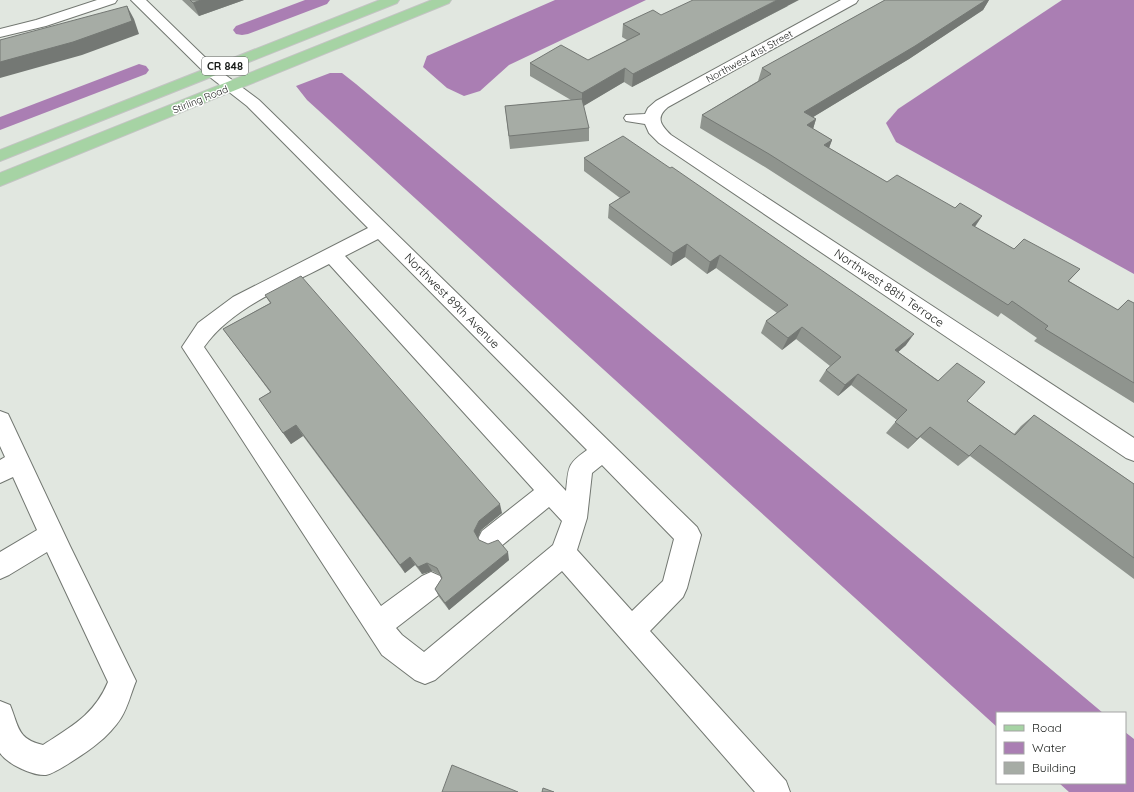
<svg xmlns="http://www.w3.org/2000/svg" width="1134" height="792" viewBox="0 0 1134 792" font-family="Quicksand,sans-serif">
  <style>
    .water { fill: #aa7eb3 }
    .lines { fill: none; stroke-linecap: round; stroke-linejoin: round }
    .canal { fill: #aa7eb3; fill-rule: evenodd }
    .minor-casing { stroke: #727771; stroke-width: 2 }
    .major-casing { stroke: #c3c4c3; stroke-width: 2 }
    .minor { fill: #fff; fill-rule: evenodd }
    .major { fill: #a6d3a4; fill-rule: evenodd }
    .wall { fill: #8f948e }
    .shaded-wall { fill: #747874 }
    .building { fill: #a6aca5; stroke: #747874 }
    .labels { text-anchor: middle; stroke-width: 3; stroke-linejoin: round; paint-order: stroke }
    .far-street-label { font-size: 10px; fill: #191c19; stroke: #fff }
    .shield { fill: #fff; stroke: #5e605e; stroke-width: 1 }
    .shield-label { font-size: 11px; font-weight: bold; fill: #191c19 }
    .street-label { font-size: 12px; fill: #191c19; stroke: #fff }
  </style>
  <rect width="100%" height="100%" fill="#e1e7e0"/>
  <g class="water">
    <polygon points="555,0 646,0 509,65 480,91 464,96 447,88 423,67 427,56"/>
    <polygon points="1062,0 1134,0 1134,274 896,142 886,123 898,109"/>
    <polygon points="330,73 342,73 356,84 1103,713 997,713 997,727 307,100 296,86"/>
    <polygon points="1125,732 1134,739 1134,792 1069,792 1059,783 1125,783"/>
  </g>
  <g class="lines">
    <g class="canal">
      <polygon points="305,0 330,0 327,4 248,34 242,35 236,34 233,30 236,26"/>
      <polygon points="139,64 146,66 149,70 146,74 0,130 0,117"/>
    </g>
    <g class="minor-casing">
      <g id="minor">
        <polygon points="97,0 117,0 115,3 46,26 0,37 0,29 36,20"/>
        <path d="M131,0H146L216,68L259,100L697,527L701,535L687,588L683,597L650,631L786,781L790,792H755L562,571L435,680L425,684L415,680L382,655L182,347L198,323L233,297L368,228L247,106L206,74ZM378,239L587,450C566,465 569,467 566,491L345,256ZM329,264L534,490L482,531L478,539L482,547L491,551L500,547L549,507L562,521L553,545L424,652L402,635L396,628L440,594L444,585L440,576L431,572L422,576L381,606L204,347C231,308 287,286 329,264ZM602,465L674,539L663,581L632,611L577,550L587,518L592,473Z"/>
        <path d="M841,0H858L856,3L668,107C655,118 661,125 671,135L1134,438V461L1126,458L659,143L649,133L645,124L626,121L624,118L626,115L645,114L648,108L656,101Z"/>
        <path d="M0,411L8,414L70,546L136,681C131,693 128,707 121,718C116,726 106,737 98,743C90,750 55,774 46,775C33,776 7,764 0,753V701L10,705C19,727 17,739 43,745C72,726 94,715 108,682L47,552L9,575L0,579V552L37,530L13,477L0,483V460L5,457L0,446Z"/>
      </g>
    </g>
    <g class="major-casing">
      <g id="major">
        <polygon points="380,0 399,0 397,3 0,161 0,150"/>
        <polygon points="432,0 451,0 449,3 0,186 0,173"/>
      </g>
    </g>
    <use href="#minor" class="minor"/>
    <use href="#major" class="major"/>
  </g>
  <g class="wall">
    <polygon points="182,0 244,0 199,16"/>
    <polygon points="885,0 989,0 983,10 909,59 813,117 816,119 813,129 832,140 829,148 887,182 955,208 982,216 975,227 1014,249 1080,269 1069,281 1117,310 1128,300 1134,303 1134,403 1034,341 1037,338 1001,313 998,317 765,167 700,128 702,115 758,81 762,68"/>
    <polygon points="788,6 632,87 624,82 583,106 589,128 589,141 510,149 505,106 571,100 530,76 530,63 588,60 627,40 622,37 623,24 661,15"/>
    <polygon points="584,158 906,345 898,352 1014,434 1021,426 1034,415 1134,484 1134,579 970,456 958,466 920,437 908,449 886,433 897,420 851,385 838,396 819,381 826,370 830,366 796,339 782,350 761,333 766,321 777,313 716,268 707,274 685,257 671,266 608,218 609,205 620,198 584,171"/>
    <polygon points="265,295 502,513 481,530 478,538 479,540 509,560 449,610 439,597 435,589 442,578 440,575 432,571 422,574 415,565 405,573 303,436 291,444 259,399 270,392 223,329 270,303"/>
  </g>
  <g class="shaded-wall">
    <polygon points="201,0 244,0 199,16 193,3"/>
    <polygon points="777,0 799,0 632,87 633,74"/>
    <polygon points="986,0 989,0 983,10 909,59 800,125 804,112"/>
    <polygon points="127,6 134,19 139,34 82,55 0,78 0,62"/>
    <polygon points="625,68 624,82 582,107 582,93"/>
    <polygon points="816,119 812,132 807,125"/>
    <polygon points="832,140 827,153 824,145"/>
    <polygon points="982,216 973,229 972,225"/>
    <polygon points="687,244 685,257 671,266 673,253"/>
    <polygon points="720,255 716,268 707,274 710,262"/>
    <polygon points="802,327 796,339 782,350 788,338"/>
    <polygon points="914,334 906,345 887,362 895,350"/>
    <polygon points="858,374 851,385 838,396 845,385"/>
    <polygon points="296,425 303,436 291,444 283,433"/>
    <polygon points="930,427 908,449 917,439"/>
    <polygon points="500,504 502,513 481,530 477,540 474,531 479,521"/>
    <polygon points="508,552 509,560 449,610 445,603"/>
    <polygon points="410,557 415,565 405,573 400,565"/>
    <polygon points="427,563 432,571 422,574 418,567"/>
  </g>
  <g class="building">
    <polygon points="190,0 201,0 193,3"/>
    <polygon points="693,0 777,0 633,74 625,68 582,93 530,63 561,45 588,60 640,34 623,24 653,10 661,15"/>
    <polygon points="885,0 986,0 915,46 804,112 816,119 807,125 832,140 824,145 887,182 897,175 955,208 960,203 982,216 972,225 1014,249 1024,239 1080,269 1068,281 1118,310 1128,300 1134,303 1134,383 1045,329 1048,326 1012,301 1008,305 769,154 702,115 771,74 762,68"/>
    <polygon points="127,6 132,21 73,42 0,62 0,40"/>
    <polygon points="582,99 589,128 509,136 505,106"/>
    <polygon points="623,136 670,168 672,167 914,334 895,350 938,381 957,363 985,382 967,401 1015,435 1034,415 1134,484 1134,558 980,445 969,456 930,427 917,439 895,422 907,410 858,374 845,385 826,370 841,357 802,327 788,338 766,321 788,305 720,255 710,262 687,244 673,253 609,205 630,192 584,158"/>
    <polygon points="301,276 500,504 479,521 474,531 479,540 488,544 498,540 508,552 445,603 435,589 442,578 437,568 427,563 418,567 410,557 400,565 296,425 283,433 259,399 271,392 223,329 271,303 265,295"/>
    <polygon points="452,765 518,792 442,792"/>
    <polygon points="543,788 554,792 542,792"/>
  </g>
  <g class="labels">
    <g class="far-street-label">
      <text transform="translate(749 56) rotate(-29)" y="4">Northwest 41st Street</text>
      <text transform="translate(200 99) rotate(-22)" y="4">Stirling Road</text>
    </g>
    <rect class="shield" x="202" y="57" width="46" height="18" rx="3"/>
    <g class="shield-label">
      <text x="225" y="70">CR 848</text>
    </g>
    <g class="street-label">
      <text transform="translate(889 288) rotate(34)" y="4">Northwest 88th Terrace</text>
      <text transform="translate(452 301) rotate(45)" y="4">Northwest 89th Avenue</text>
    </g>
  </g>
  <rect x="996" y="712" width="130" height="72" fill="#ffffff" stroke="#a3a4a3"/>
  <rect x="1004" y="725" width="20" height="6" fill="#a6d3a4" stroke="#a3a4a3"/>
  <text x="1032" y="732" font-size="12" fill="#191c19">Road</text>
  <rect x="1004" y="742" width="20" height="12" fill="#aa7eb3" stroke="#a3a4a3"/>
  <text x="1032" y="752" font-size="12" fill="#191c19">Water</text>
  <rect x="1004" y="762" width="20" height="12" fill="#a6aca5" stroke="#a3a4a3"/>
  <text x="1032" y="772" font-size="12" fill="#191c19">Building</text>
</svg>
